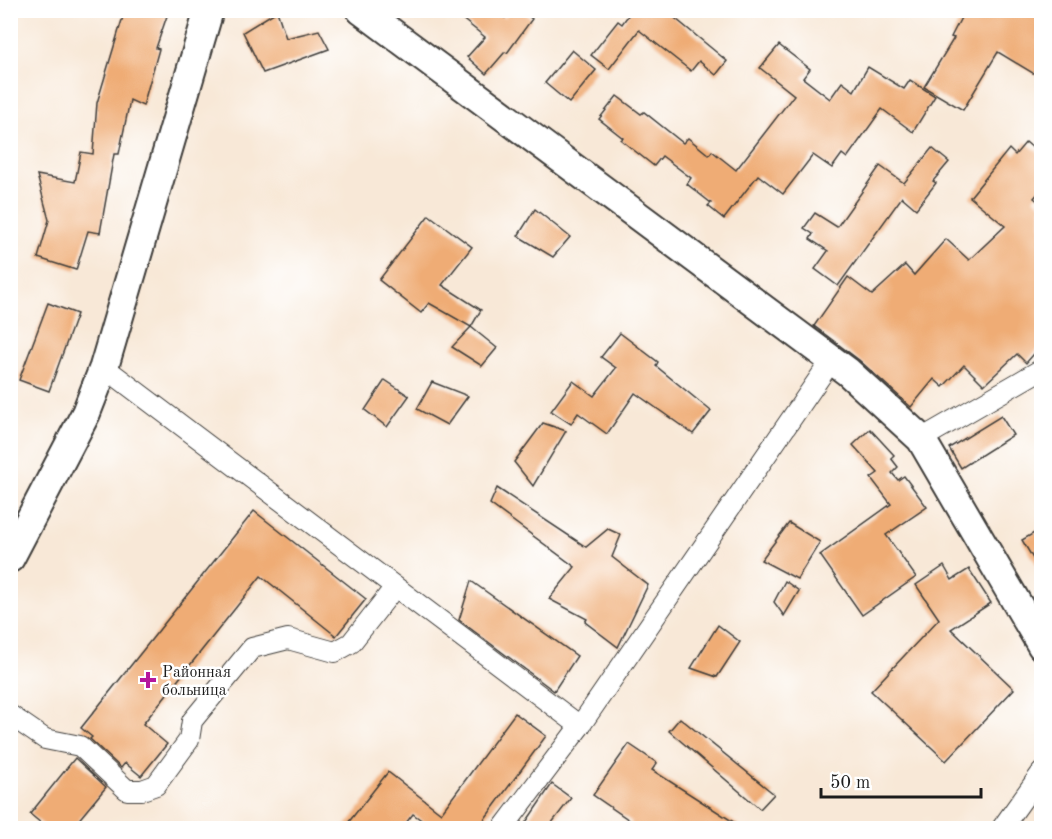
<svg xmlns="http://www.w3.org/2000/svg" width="1052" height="839" viewBox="0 0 1052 839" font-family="'Old Standard TT',serif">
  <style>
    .building { fill: #efac74 }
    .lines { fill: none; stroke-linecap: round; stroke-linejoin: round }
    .street-casing { stroke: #3d3b38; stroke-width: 22 }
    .secondary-casing { stroke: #3d3b38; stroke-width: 32 }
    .street { stroke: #fff; stroke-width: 20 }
    .secondary { stroke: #fff; stroke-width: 28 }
    .poi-dot { fill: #b5179e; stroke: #fff; stroke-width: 2 }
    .labels { text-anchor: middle; stroke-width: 5; stroke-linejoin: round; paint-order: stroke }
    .poi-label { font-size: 16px; fill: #1c1c1c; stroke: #fff; text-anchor: start }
  </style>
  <rect width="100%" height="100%" fill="#fff"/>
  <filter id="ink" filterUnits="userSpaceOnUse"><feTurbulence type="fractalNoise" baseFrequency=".0167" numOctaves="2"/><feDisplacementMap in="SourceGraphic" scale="12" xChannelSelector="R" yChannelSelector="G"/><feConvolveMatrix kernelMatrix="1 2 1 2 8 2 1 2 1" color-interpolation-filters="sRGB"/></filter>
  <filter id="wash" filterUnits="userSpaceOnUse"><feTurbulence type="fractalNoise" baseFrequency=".008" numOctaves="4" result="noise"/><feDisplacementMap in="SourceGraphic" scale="24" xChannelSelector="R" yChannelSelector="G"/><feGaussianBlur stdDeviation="1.35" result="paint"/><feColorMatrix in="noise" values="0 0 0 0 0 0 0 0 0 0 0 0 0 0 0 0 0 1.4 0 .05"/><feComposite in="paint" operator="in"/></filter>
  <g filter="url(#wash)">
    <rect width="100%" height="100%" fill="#f8e8d7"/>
    <g id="blocks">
      <g class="building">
        <polygon points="125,10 169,10 156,48 159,49 143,106 130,100 119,154 114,154 100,233 88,231 76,270 38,258 49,220 37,175 75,182 81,152 93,154 97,103"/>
        <polygon points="451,10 495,10 505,18 510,10 521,10 532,19 507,53 505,52 486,74 467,57 485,37"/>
        <polygon points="632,10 665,10 727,61 716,75 699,61 691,71 639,30 609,69 591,55 618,21 622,24"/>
        <polygon points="965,10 1041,10 1041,78 998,52 963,110 924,87 954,38 951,37"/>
        <polygon points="277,11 286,38 319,30 329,49 263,73 243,32"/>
        <polygon points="779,45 810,69 803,78 830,99 842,82 854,91 868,67 904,89 910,80 935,96 913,132 882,109 847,158 842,154 832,168 813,155 783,194 758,175 724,219 708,206 711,203 687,184 691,178 662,156 654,166 621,140 623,138 599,119 617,96 641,114 644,112 683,143 688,138 709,155 712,151 736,170 794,95 760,68"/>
        <polygon points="572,50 596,70 569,103 545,83"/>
        <polygon points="1026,142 1041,155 1041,190 1034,198 1041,204 1041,346 1026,363 1017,354 984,385 964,365 943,387 934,379 911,407 859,360 814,326 848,277 872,295 905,265 914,275 946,239 969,260 1005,226 970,197 1009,149 1015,155"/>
        <polygon points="932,148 949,162 933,181 936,183 916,209 902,197 838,286 815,269 828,251 810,239 813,234 804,228 815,213 837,227 880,166 904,183"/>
        <polygon points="535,209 570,237 553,257 518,236"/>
        <polygon points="429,215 472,247 442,285 481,310 471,327 429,303 421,313 379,280"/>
        <polygon points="48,303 77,314 49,391 19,380"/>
        <polygon points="471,327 497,348 482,366 452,347"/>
        <polygon points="620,333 658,362 656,366 711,411 693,434 635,393 607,434 578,413 571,424 551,411 573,381 594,396 616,368 601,357"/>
        <polygon points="385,380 409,396 387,427 365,410"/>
        <polygon points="432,382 468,396 447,425 417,409"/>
        <polygon points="1001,416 1013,435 961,468 949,448"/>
        <polygon points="543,423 566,431 533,486 514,462"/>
        <polygon points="870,429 894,455 891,458 898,467 892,473 898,480 904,476 927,507 886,535 916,577 862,615 820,555 891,504 871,478 878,473 853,445"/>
        <polygon points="497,488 586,547 608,529 621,535 612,557 648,585 618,647 585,622 587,619 549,599 575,567 490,504"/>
        <polygon points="254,511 366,599 336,636 261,576 143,724 167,744 141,776 125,763 121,768 90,739 92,737 81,728"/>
        <polygon points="789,523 820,542 797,579 761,560"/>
        <polygon points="1041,529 1041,572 1022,540"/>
        <polygon points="944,566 952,580 969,569 991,603 951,629 1014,689 946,761 871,691 939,619 916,585"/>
        <polygon points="471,581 577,656 554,691 459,620"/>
        <polygon points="785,581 799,591 784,616 774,602"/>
        <polygon points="718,625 740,642 717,677 691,668"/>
        <polygon points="515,713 546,736 478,828 430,828 431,827 413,814 402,828 344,828 388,772 441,813"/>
        <polygon points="680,718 774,794 760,809 669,731"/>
        <polygon points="629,744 657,763 652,770 743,828 628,828 632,822 593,795"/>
        <polygon points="75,758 106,787 72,828 47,828 30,814"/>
        <polygon points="552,784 571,798 548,828 522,828"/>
      </g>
    </g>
  </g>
  <g filter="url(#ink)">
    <use href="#blocks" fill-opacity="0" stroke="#3d3b38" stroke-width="1.5"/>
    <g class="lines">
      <g class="street-casing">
        <g id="street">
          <polyline points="104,367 580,726"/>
          <polyline points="921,439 1042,369"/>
          <polyline points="10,715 45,739 80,746 127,790 142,790 156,785 189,740 192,721 252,648 288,639 335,652 351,643 395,587"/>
          <polyline points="503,828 580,726 831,361"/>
          <polyline points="1002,828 1042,772"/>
        </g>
      </g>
      <g class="secondary-casing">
        <g id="secondary">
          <polyline points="361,10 848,372 921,439 1042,646"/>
          <polyline points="10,558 86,413 104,367 209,10"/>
        </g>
      </g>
      <use href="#street" class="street"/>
      <use href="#secondary" class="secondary"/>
    </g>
  </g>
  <path class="poi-dot" d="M145 671h6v6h6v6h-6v6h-6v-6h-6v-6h6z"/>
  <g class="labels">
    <g class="poi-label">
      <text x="162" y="677">Районная<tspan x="162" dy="18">больница</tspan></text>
    </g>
  </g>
  <rect width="1052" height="839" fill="none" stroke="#fff" stroke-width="36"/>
  <path d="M821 788v9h160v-9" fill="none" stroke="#1c1c1c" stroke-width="3"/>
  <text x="830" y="788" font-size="18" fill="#1c1c1c" stroke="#ffffff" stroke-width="4.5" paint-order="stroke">50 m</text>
</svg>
